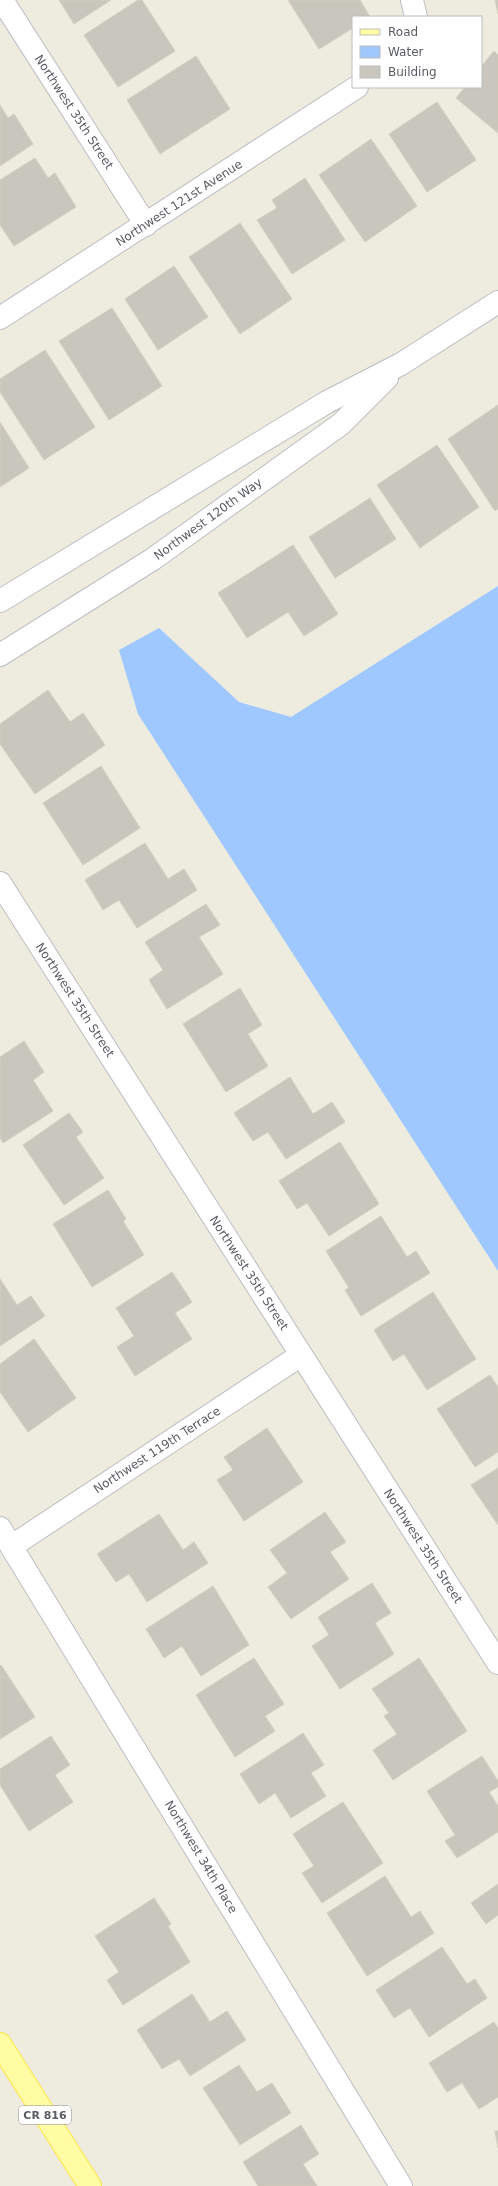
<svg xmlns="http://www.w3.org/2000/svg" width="498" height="2186" viewBox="0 0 498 2186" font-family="'DejaVu Sans',sans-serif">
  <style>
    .water { fill: #9ec8ff }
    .building { fill: #c8c6bd; stroke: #d3cfbd }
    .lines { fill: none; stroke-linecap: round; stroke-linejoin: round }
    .minor-casing { stroke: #bbbdc3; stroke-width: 24 }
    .tertiary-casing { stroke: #bbbdc3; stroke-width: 24 }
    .primary-casing { stroke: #ffe447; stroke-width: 24 }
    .minor { stroke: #fff; stroke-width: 22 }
    .tertiary { stroke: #fff; stroke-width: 22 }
    .primary { stroke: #fffca3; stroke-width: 22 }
    .labels { text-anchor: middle; stroke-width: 4; stroke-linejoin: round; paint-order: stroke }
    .shield { fill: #fff; stroke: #8b8d92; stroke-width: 1 }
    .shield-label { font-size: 11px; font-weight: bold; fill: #595c63 }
    .street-label { font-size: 12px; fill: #595c63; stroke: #fff }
  </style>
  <rect width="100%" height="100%" fill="#eeecdf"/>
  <polygon class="water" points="498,586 498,1271 138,714 119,650 159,628 239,702 291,717"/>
  <g class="building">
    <polygon points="59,0 111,0 74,24"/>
    <polygon points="138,0 142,0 175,51 118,87 84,35"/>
    <polygon points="288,0 360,0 370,17 353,17 353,28 319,49"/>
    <polygon points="495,0 498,0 498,14"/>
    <polygon points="494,51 498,55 498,133 456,98 465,87 481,87 481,67"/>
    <polygon points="196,56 230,109 160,154 127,100"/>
    <polygon points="437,102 476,160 427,192 389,134"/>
    <polygon points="0,105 8,118 14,114 33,144 0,166"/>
    <polygon points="371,139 417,206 365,242 319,175"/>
    <polygon points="35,158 48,178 55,173 76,207 14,246 0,225 0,180"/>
    <polygon points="305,178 345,240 292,274 257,220 277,208 272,200"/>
    <polygon points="240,223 292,299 240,334 189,257"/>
    <polygon points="174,266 208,317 158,350 125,299"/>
    <polygon points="112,308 162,386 109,420 59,341"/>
    <polygon points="45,350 95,427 44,460 0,392 0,379"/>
    <polygon points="498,405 498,509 495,511 448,439"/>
    <polygon points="0,422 29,468 0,487"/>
    <polygon points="437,445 479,507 420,548 377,485"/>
    <polygon points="370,498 396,539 335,578 309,537"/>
    <polygon points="293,545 338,614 304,636 288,612 247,638 218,593"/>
    <polygon points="48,690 70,722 83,713 105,745 35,794 0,744 0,724"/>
    <polygon points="101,766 140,828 83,865 43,803"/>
    <polygon points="145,843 168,879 184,869 197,890 137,928 119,900 103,910 85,880"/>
    <polygon points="206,904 220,925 199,937 223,974 167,1009 149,980 163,970 145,942"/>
    <polygon points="240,988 262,1025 248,1034 268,1066 226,1092 183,1024"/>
    <polygon points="24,1041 44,1072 33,1080 53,1111 3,1143 0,1138 0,1057"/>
    <polygon points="290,1077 313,1114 332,1102 345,1122 286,1159 268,1132 253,1141 234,1113"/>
    <polygon points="69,1113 83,1132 76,1137 104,1178 64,1205 23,1145"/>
    <polygon points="340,1142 379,1204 329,1236 307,1203 297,1209 279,1181"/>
    <polygon points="108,1190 126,1219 123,1221 144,1255 92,1287 53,1224"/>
    <polygon points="381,1216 407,1257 416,1251 430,1273 361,1316 345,1290 349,1288 326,1251"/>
    <polygon points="172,1272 192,1302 175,1313 192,1339 135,1376 117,1347 134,1336 116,1308"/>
    <polygon points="0,1279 17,1305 31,1296 45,1316 0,1346"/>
    <polygon points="433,1292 476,1359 427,1390 404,1354 393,1361 374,1330"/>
    <polygon points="34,1339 76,1398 28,1432 0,1392 0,1364"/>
    <polygon points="490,1375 498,1387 498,1452 475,1467 437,1409"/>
    <polygon points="267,1428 303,1482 244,1521 217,1480 233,1470 224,1457"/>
    <polygon points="498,1468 498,1525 471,1485"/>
    <polygon points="325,1512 346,1542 330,1552 349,1579 291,1619 268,1587 287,1573 270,1550"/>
    <polygon points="159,1514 183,1550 194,1542 208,1563 147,1602 129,1574 116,1582 97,1554"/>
    <polygon points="372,1583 391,1613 375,1623 394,1654 340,1689 312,1646 329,1635 318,1617"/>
    <polygon points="213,1586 249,1645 201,1676 182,1646 164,1658 146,1629"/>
    <polygon points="254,1658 284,1704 265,1716 275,1731 235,1757 196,1695"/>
    <polygon points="419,1658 467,1731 393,1780 373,1750 397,1734 384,1716 389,1713 372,1689"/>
    <polygon points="1,1665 35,1717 0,1739 0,1666"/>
    <polygon points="303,1733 324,1765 311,1773 326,1796 291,1818 275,1793 259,1804 240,1774"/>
    <polygon points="51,1736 70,1765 55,1775 73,1802 29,1831 0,1785 0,1769"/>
    <polygon points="482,1756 498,1781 498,1787 489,1792 498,1806 498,1832 457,1858 445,1841 455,1835 427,1791"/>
    <polygon points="343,1802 383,1863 322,1903 302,1873 314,1866 293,1834"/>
    <polygon points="385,1876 411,1917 420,1911 434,1933 367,1976 327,1913"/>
    <polygon points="498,1884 498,1915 486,1924 471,1903"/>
    <polygon points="154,1898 171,1924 168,1926 190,1962 123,2005 107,1980 119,1972 95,1936"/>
    <polygon points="442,1947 467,1984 475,1979 487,1998 429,2037 410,2008 394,2018 376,1990"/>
    <polygon points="192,1994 210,2022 227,2011 246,2040 190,2076 179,2059 162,2069 137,2030"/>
    <polygon points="494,2022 498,2028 498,2097 479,2109 462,2083 447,2092 429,2063"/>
    <polygon points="239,2065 257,2092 272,2083 291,2113 240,2145 203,2088"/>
    <polygon points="301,2125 319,2154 303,2164 317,2186 258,2186 243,2162"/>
    <polygon points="495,2131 498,2131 498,2148"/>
  </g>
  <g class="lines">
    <g class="minor-casing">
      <g id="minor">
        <polyline points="2,0 146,225"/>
        <polyline points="412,0 416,17"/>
        <polyline points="0,318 357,87"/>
        <polyline points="0,883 498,1663"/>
        <polyline points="0,1528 401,2186"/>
        <polyline points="12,1546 301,1355"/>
      </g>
    </g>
    <g class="tertiary-casing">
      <g id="tertiary">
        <polyline points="0,601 327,402 401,364 498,302"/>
        <polyline points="0,655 153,559 341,424 387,378"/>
      </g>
    </g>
    <g class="primary-casing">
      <polyline id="primary" points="0,2044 90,2186"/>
    </g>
    <use href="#minor" class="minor"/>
    <use href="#tertiary" class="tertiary"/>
    <use href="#primary" class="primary"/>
  </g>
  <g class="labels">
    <rect class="shield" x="19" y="2106" width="52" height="18" rx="3"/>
    <g class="shield-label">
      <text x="45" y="2119">CR 816</text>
    </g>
    <g class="street-label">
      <text transform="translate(74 112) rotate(57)" y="4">Northwest 35th Street</text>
      <text transform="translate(179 203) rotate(-33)" y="4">Northwest 121st Avenue</text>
      <text transform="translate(208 519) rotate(-36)" y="4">Northwest 120th Way</text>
      <text transform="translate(75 1000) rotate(57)" y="4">Northwest 35th Street</text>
      <text transform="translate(249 1273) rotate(57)" y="4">Northwest 35th Street</text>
      <text transform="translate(157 1450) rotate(-33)" y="4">Northwest 119th Terrace</text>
      <text transform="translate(423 1546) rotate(57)" y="4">Northwest 35th Street</text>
      <text transform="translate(201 1857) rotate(59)" y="4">Northwest 34th Place</text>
    </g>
  </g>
  <rect x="352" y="16" width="130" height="72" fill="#ffffff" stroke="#bdbec1"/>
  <rect x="360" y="29" width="20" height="6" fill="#fffca3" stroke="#bdbec1"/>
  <text x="388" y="36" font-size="12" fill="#595c63">Road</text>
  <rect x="360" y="46" width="20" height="12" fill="#9ec8ff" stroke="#bdbec1"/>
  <text x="388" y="56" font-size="12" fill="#595c63">Water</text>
  <rect x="360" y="66" width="20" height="12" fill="#c8c6bd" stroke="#bdbec1"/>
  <text x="388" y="76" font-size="12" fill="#595c63">Building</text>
</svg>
